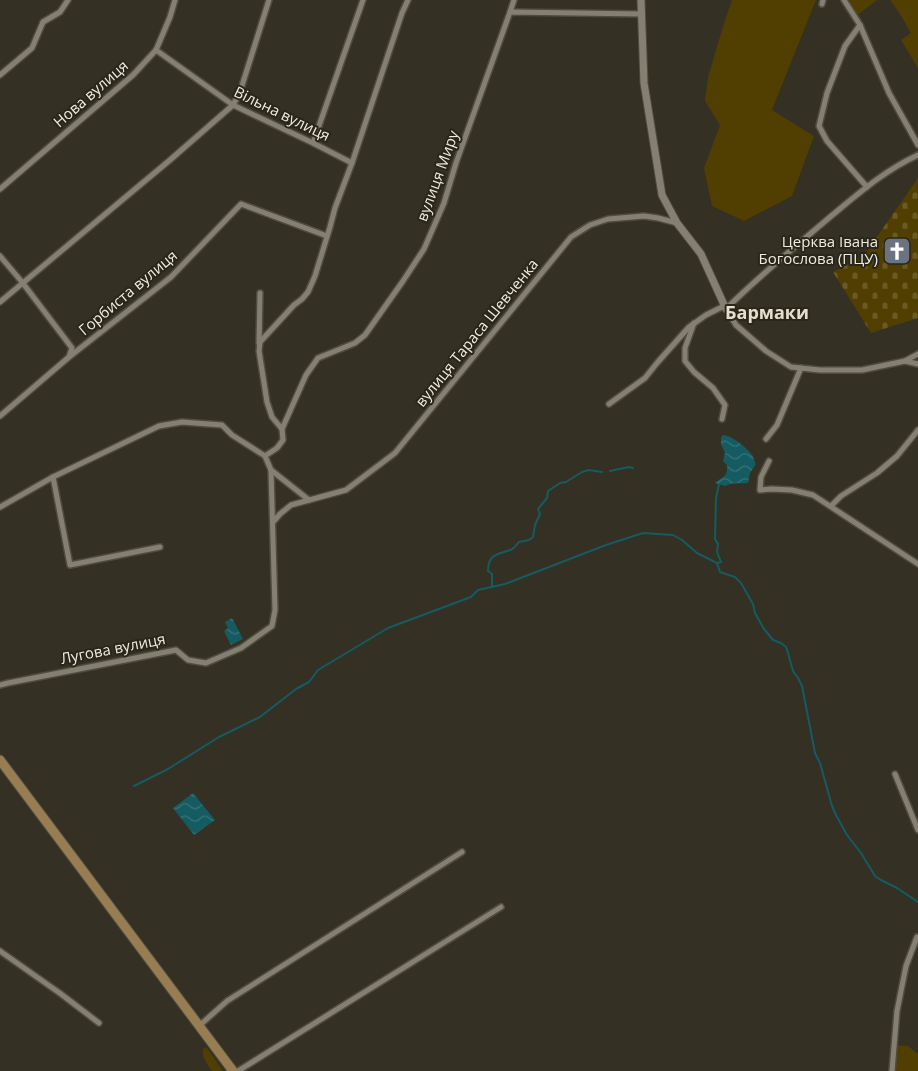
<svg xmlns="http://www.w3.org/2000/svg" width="918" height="1071" viewBox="0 0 918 1071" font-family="'Open Sans',sans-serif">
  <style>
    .green { fill: #503f00 }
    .cemetery { fill: url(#cemetery-stones) }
    .water { fill: url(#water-waves) }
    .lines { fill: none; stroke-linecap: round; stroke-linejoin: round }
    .stream { stroke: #145c62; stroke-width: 2 }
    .minor-casing { stroke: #4e4b40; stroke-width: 8 }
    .tertiary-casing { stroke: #4e4b40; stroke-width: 9 }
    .primary-casing { stroke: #4e4b40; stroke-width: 11 }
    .minor { stroke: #847f71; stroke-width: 5 }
    .tertiary { stroke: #847f71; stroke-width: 7 }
    .primary { stroke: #977d51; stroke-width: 9 }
    .labels { text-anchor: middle; stroke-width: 4; stroke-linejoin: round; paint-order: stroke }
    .street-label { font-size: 15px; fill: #eeebe3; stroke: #2a2619 }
    .poi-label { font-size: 15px; fill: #eeebe3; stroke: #2a2619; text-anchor: end }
    .quarter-label { font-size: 18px; font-weight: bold; fill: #e4dece; stroke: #2a2619 }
  </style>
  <defs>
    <pattern id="cemetery-stones" width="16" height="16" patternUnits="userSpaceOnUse" patternTransform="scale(1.25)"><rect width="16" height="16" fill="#503f00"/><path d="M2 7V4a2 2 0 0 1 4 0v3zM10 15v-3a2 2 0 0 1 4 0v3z" fill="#6a5b25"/></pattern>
    <pattern id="water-waves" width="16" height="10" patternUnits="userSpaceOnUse" patternTransform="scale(1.25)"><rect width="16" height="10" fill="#145c62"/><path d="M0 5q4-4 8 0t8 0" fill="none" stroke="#367478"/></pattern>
  </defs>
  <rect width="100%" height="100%" fill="#343023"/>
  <g class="green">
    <polygon points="732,0 816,0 772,110 814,136 792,196 744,221 712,206 704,168 720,125 705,101 708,77 724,23"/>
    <polygon points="843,0 877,0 855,17 849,2"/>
    <polygon points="890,0 918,0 918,68 901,40 911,33 900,14"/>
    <polygon points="894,1045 908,1046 918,1054 918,1071 892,1071"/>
    <path d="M205,1048H207L223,1071H212C207,1064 202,1058 203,1049Z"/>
  </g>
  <polygon class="cemetery" points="918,178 918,318 871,333 833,272 863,257"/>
  <g class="water">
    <path d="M723,435C733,436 747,448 753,456C753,457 755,463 756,464L750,473L748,483C740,484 732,482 725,486L715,483C723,476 728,477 727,465L723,461L725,453L721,444V438Z"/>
    <polygon points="232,618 243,639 231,645 224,631 228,628 225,622"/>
    <polygon points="193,793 215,820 194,835 173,808"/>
  </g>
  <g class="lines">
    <g class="stream">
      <polyline points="610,471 629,467 633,468"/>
      <polyline points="717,563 721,562 717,552 718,544 715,539 716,498 719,484"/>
      <path d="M492,587V574L488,571C488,554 497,555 510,550C514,549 516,545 519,542L529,540L533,537L535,525L540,514L538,509L547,498L548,491L560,483L566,482L582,472L589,470L602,472"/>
      <polyline points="134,786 168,769 219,737 260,717 296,689 309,682 318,670 388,628 471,597 478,590 505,584 606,545 643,533 673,535 682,540 697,553 717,563 720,572 735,577 741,583 753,604 755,613 764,629 773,640 781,643 786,647 788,653 793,671 798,678 802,686 815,753 820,763 832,806 836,815 847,835 861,853 875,876 881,880 897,888 918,902"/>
    </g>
    <g class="minor-casing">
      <g id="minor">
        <polyline points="844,0 860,25 889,93 918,145"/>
        <polyline points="822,4 823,0"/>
        <polyline points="510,12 514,0"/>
        <polyline points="860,25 845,46 827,93 819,126 827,141 867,187"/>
        <polyline points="156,50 233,105 313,143 352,163"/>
        <polyline points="0,75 32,48 43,22 60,12 68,0"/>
        <polyline points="313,143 363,0"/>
        <path d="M918,155C885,170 858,194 830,217C795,247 759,276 726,309L736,325L766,351L791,367L820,370H862L905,361L918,364"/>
        <polyline points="0,189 133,75 156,50 170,17 175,0"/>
        <polyline points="0,256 22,282 72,348 69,357"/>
        <polyline points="0,302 170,160 233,105 240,92 269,0"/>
        <polyline points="694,323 685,348 685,361 694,372 713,388 725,405 722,419"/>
        <polyline points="259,343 260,293"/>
        <polyline points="905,361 918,354"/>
        <polyline points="609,404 645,378 657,363 689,327 706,315 724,306"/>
        <polyline points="0,416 69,357 171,277 241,204 327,236"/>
        <polyline points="282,429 306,375 318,358 355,343 365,335 403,281 424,249 444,203 456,163 510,12 642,14"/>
        <polyline points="766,439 777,425 801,368"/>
        <polyline points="265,456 277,448 283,440 282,429 272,417 267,402 259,351 260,342 294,305 302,299 308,292 315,276 330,227 335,208 352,163 402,13 408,0"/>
        <polyline points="769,461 761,477 760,490 772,489 792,490 813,495 918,564"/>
        <polyline points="53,477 70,565 160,547"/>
        <polyline points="831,506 841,496 877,473 897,456 918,430"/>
        <polyline points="0,507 53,477 159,426 182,422 222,425 232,435 265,456 271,470 309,500"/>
        <polyline points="273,522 280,514 291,505 346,490 395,453 571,237 590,225 608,219 644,216 658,218 677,223"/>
        <polyline points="0,685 8,683 176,650 188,660 206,663 241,648 272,626 275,610 271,470"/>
        <polyline points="895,774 918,830"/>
        <polyline points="0,951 61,994 99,1023"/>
        <polyline points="199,1026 227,1001 462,852"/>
        <polyline points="238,1071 501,907"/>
        <polyline points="892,1071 897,1011 906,966 917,937"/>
      </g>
    </g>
    <g class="tertiary-casing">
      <polyline id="tertiary" points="641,0 644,83 662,195 677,223 701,254 726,309"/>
    </g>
    <g class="primary-casing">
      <polyline id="primary" points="0,760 233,1071"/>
    </g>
    <use href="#minor" class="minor"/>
    <use href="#tertiary" class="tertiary"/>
    <use href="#primary" class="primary"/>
  </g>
  <defs>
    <g id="church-square" transform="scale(1.4375)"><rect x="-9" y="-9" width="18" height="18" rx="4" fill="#6b7280" stroke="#2a2619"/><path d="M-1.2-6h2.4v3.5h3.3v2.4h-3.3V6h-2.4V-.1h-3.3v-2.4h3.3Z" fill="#fff"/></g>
  </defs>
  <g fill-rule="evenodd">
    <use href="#church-square" x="897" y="251"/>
  </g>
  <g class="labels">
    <g class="street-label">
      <text transform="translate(91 94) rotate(-41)" y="5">Нова вулиця</text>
      <text transform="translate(282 114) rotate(26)" y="5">Вільна вулиця</text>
      <text transform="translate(438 176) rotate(-70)" y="5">вулиця Миру</text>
      <text transform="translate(128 293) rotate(-40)" y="5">Горбиста вулиця</text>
      <text transform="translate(477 333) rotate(-51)" y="5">вулиця Тараса Шевченка</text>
      <text transform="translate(113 649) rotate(-11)" y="5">Лугова вулиця</text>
    </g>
    <g class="poi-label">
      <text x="878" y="247">Церква Івана<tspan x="878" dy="17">Богослова (ПЦУ)</tspan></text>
    </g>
    <g class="quarter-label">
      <text x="767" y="319">Бармаки</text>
    </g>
  </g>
</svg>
